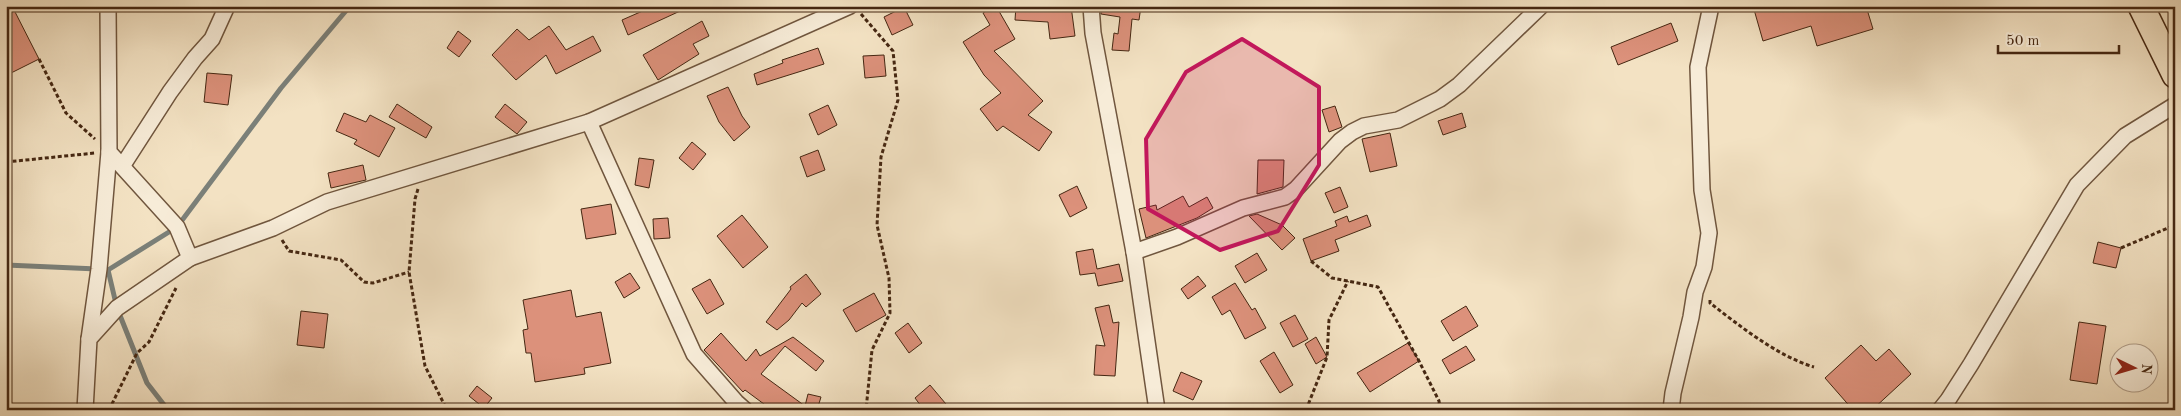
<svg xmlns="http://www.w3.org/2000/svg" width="2181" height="416" viewBox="0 0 2181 416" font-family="'Old Standard TT',serif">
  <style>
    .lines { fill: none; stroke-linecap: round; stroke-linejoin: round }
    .stream { stroke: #7b8079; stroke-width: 5 }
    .building { fill: #dc917b; stroke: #452712 }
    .minor-casing { stroke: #70563e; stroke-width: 18 }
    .trunk-casing { stroke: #452712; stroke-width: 28 }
    .path { stroke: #452712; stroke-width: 3; stroke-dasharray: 4 2.5; stroke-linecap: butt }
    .minor { stroke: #f7ecd8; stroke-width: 15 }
    .trunk { stroke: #f3e2c3; stroke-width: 25 }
    .marked { fill: #c2185b; fill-opacity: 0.2; stroke: #c2185b; stroke-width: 4; stroke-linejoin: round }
  </style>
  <rect width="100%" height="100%" fill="#f3e2c3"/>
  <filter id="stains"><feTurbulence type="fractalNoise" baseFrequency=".004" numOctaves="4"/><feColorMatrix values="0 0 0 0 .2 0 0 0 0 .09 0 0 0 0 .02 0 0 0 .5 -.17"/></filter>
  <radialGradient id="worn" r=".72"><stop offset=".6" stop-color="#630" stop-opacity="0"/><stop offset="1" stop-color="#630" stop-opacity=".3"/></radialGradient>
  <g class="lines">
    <g class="stream">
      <polyline points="6,265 97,269"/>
      <polyline points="105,270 108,270 117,308 147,383 168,410"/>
      <polyline points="108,270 177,227 281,88 350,6"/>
    </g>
  </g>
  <g class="building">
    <polygon points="6,6 12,6 39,59 11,73 6,63"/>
    <polygon points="654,6 691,6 628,35 622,20"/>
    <polygon points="994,6 996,6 1015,39 994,51 1043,101 1028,115 1052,132 1039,151 1003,126 997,131 980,109 1001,93 984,75 963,42 990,25 983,13"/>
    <polygon points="1016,6 1071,6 1075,36 1050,39 1048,22 1015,20"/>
    <polygon points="1101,6 1141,6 1139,20 1132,19 1129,51 1112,50 1114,33 1118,34 1120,17 1101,14"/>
    <polygon points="1753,6 1866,6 1873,29 1817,46 1811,26 1763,41"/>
    <polygon points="904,7 913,25 892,35 884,17"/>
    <polygon points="702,21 709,36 693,44 699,54 658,80 643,55"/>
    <polygon points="1671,23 1678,41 1618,65 1611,47"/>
    <polygon points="549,26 566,50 593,36 601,51 556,74 546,55 516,80 492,55 517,29 529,40"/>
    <polygon points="458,31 471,41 459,57 447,48"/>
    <polygon points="818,48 824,64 757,85 754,74 783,63 782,60"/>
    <polygon points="884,55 886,76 865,78 863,56"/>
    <polygon points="207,73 232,75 228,105 204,102"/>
    <polygon points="728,87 742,116 750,127 734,141 719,122 707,96"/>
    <polygon points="397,104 432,127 426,138 389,117"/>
    <polygon points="505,104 527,122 517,134 495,117"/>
    <polygon points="828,105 837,125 818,135 809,114"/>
    <polygon points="1335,106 1342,127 1329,132 1322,110"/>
    <polygon points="344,113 366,122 370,115 395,128 379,157 354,144 357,140 336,131"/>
    <polygon points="1462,113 1466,127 1443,135 1438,121"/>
    <polygon points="1390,133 1397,166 1370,172 1362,139"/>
    <polygon points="692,142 706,154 693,170 679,158"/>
    <polygon points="818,150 825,170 807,177 800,157"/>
    <polygon points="639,158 654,160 649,188 635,185"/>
    <polygon points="1258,160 1284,160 1283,187 1257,194"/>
    <polygon points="363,165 366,180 331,188 328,173"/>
    <polygon points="1077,186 1087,208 1070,217 1059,195"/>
    <polygon points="1340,187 1348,207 1334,213 1325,193"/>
    <polygon points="1183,196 1189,207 1207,197 1213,208 1197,218 1146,238 1139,209 1156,205 1157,210"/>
    <polygon points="611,204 616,234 586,239 581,209"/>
    <polygon points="1257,214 1282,225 1295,238 1282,250 1249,216"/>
    <polygon points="742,215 768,247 743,268 717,236"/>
    <polygon points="1367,215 1371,226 1335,240 1339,251 1311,261 1303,239 1337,226 1335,221 1347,216 1349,222"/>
    <polygon points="668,218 670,238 654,239 653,219"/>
    <polygon points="2098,242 2121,248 2116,268 2093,263"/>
    <polygon points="1093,249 1097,269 1119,264 1123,281 1098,286 1095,273 1080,275 1076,252"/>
    <polygon points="1257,253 1267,270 1245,283 1235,266"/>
    <polygon points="630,273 640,288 624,298 615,282"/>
    <polygon points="806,274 821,294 806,307 802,303 789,320 777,330 766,322 791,289 790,287"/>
    <polygon points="1198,276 1206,286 1188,299 1181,289"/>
    <polygon points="710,279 724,304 707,314 692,289"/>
    <polygon points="1235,283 1252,310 1255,308 1266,328 1245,339 1230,310 1222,315 1212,297"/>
    <polygon points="571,290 576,317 601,312 611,363 584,368 585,374 535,382 531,353 526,353 523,330 528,329 523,300"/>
    <polygon points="874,293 886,315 856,332 843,310"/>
    <polygon points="1109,305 1113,323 1119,322 1115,376 1094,375 1096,345 1105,346 1095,308"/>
    <polygon points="1466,306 1478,326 1453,341 1441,321"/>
    <polygon points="301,311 328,314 324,348 297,345"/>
    <polygon points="1295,315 1308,339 1293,347 1280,323"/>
    <polygon points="2079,322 2106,326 2097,384 2070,380"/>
    <polygon points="908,323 922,343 909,353 895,333"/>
    <polygon points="721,333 746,361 756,349 760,356 793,337 824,361 816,371 785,346 761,374 805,406 808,394 821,397 817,410 772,410 745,390 743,392 704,350"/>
    <polygon points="1316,337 1327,357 1316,364 1305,344"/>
    <polygon points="1408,343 1419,361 1370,392 1357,373"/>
    <polygon points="1861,345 1876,361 1889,349 1911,374 1872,410 1853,410 1825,378"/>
    <polygon points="1466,346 1475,360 1450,374 1442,360"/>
    <polygon points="1274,352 1293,385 1280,393 1260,361"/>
    <polygon points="1181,372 1202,381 1193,400 1173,391"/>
    <polygon points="930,385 951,410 924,410 915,398"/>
    <polygon points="477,386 492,398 484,408 469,396"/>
  </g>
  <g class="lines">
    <g class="minor-casing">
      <g id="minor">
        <polyline points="108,6 109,152 177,227 190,258 273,228 327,202 589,122 850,6"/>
        <polyline points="1091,6 1093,33 1134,252 1157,410"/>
        <polyline points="589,122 694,354 736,402 745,410"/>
        <polyline points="123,165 170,92 195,58 212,39 227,6"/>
        <polyline points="1134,252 1177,237 1243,208 1285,197 1296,189 1340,141 1352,132 1364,126 1398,120 1440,99 1459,85 1541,6"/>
        <polyline points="89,339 99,269 109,152"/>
        <polyline points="85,410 89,339 117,308 190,258"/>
        <polyline points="1671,410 1673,393 1691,317 1695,292 1704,267 1709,233 1702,190 1698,67 1711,6"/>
        <polyline points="1940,410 1948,400 1971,364 2077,185 2125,136 2175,105"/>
      </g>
    </g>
    <g class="trunk-casing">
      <polyline id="trunk" points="2141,6 2175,75"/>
    </g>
    <g class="path">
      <polyline points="861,14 893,51 898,100 881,157 877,225 889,278 890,313 872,350 866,410"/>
      <polyline points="39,59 66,113 95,139"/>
      <polyline points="6,162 95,153"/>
      <polyline points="418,189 415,199 409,272 425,366 447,410"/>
      <polyline points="282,240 289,251 341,260 364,282 373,283 409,272"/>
      <polyline points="2121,248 2175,225"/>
      <polyline points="1311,261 1332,278 1378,287 1419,361 1439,401 1440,410"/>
      <path d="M1710,300V303C1740,326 1777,356 1814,367"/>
      <polyline points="109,410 137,353 149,342 176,288"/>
      <polyline points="1306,410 1327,357 1329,320 1348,281"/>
    </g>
    <use href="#minor" class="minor"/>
    <use href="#trunk" class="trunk"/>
  </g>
  <path class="marked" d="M1242,39L1319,87V165L1278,231L1220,250L1148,209L1146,139L1186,72Z"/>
  <rect width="2181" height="416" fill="none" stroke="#f3e2c3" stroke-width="25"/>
  <rect x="8" y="8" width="2166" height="401" fill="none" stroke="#452712" stroke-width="2.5"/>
  <rect x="12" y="12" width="2156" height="391" fill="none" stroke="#452712"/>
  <g transform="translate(2134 368) rotate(95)"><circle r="24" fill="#f7ecd8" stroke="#b09d89"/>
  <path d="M0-4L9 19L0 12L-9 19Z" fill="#8f2418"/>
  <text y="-8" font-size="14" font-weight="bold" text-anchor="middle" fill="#452712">N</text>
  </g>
  <path d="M1998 45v8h121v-8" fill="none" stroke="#452712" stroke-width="2.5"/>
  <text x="2006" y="45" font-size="15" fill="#452712" stroke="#f7ecd8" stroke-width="4" paint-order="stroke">50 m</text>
  <rect width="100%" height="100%" filter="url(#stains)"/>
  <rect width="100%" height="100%" fill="url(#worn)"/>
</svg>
